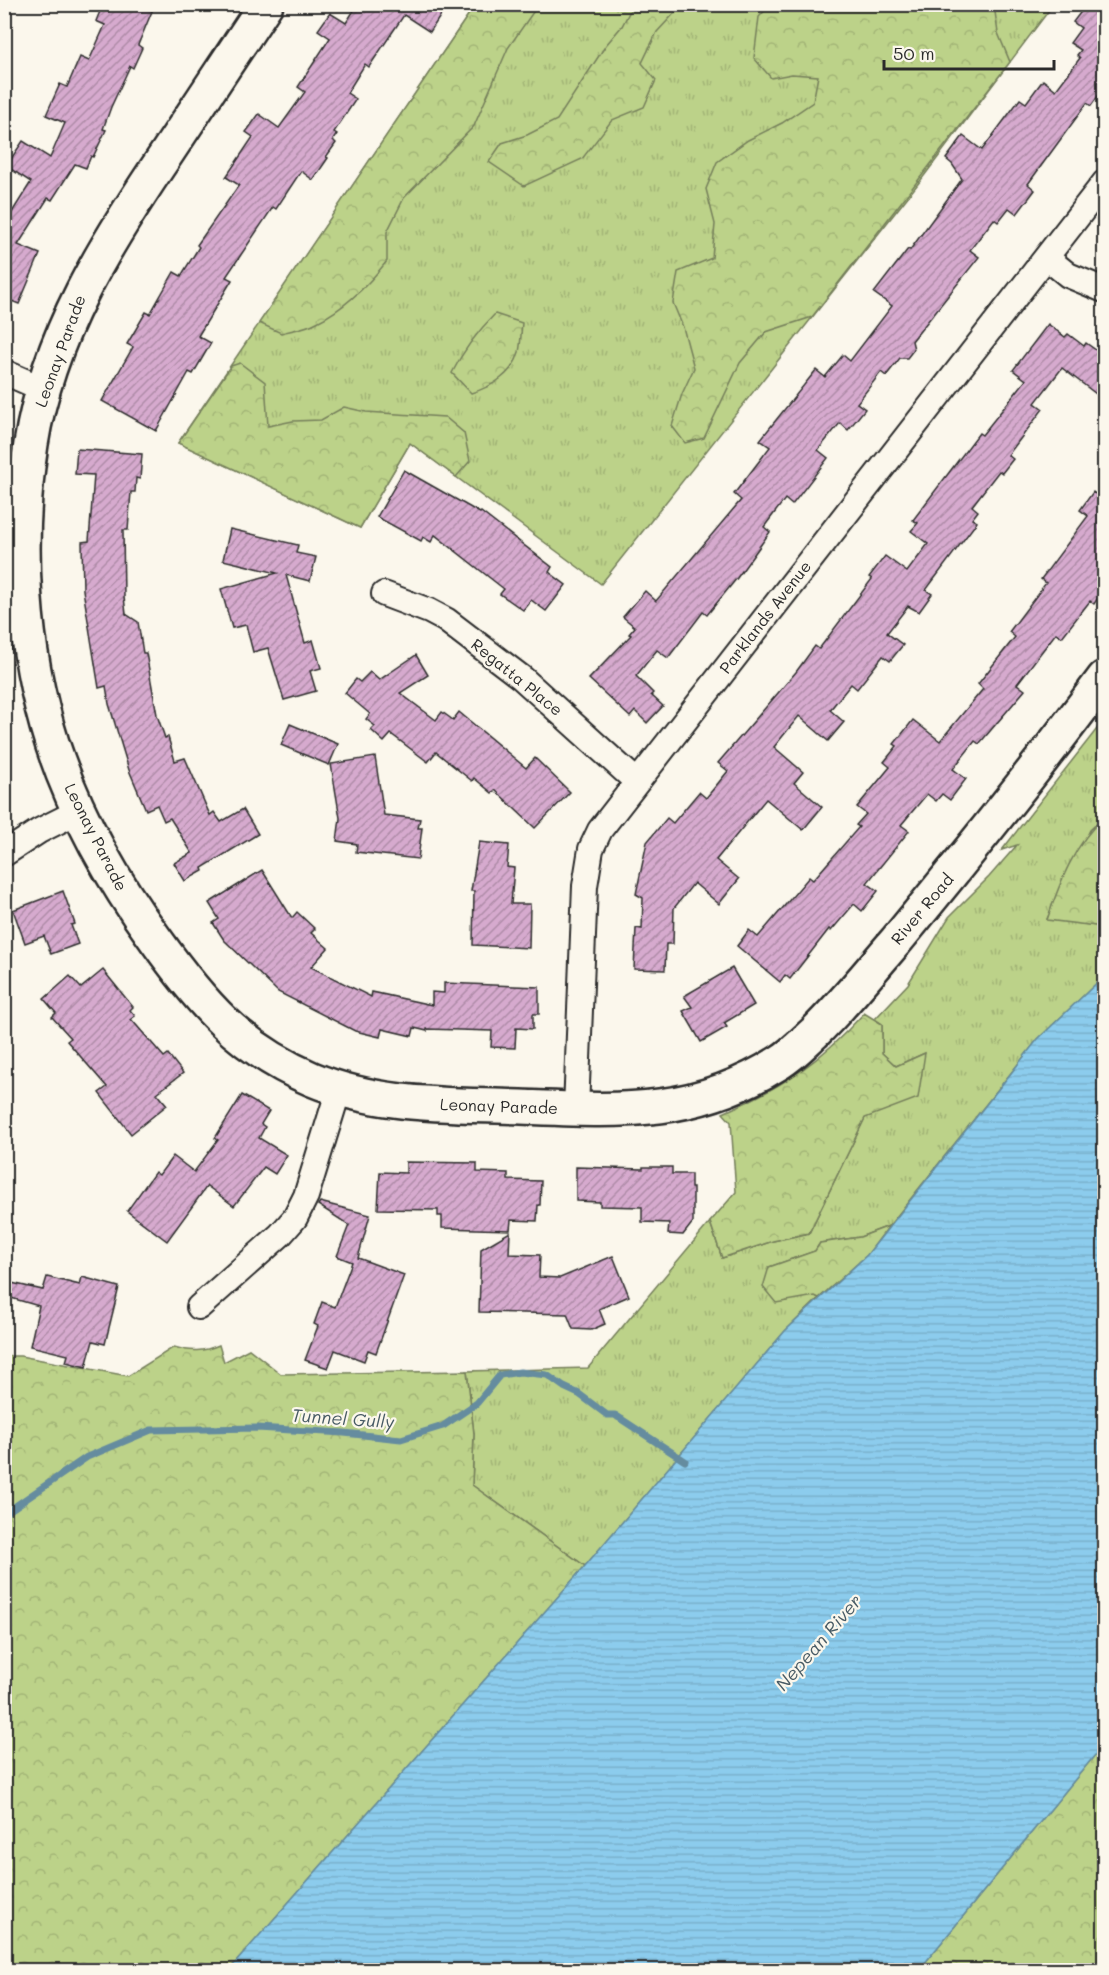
<svg xmlns="http://www.w3.org/2000/svg" width="1109" height="1975" viewBox="0 0 1109 1975" font-family="Mali,sans-serif">
  <style>
    .grass { fill: url(#grass-tufts); stroke: #747e5a; stroke-width: 1.5 }
    .forest { fill: url(#forest-crowns); stroke: #747e5a; stroke-width: 1.5 }
    .water { fill: url(#water-rules); stroke: #658c9f; stroke-width: 1.5 }
    .lines { fill: none; stroke-linecap: round; stroke-linejoin: round }
    .stream { stroke: #658c9f; stroke-width: 7 }
    .building { fill: url(#building-hatch); stroke: #2b2b2b; stroke-width: 1.5 }
    .street-casing { stroke: #2b2b2b; stroke-width: 28 }
    .secondary-casing { stroke: #2b2b2b; stroke-width: 38 }
    .street { stroke: #fbf7ec; stroke-width: 24 }
    .secondary { stroke: #fbf7ec; stroke-width: 33 }
    .labels { text-anchor: middle; stroke-width: 4.5; stroke-linejoin: round; paint-order: stroke }
    .street-label { font-size: 16px; fill: #2b2b2b; stroke: #fbf7ec }
    .water-label { font-size: 18px; font-style: italic; fill: #485b65; stroke: #fbf7ec }
  </style>
  <defs>
    <pattern id="grass-tufts" width="24" height="20" patternUnits="userSpaceOnUse" patternTransform="scale(1.5)"><rect width="24" height="20" fill="#bcd289"/><path d="M3 7l-1-3M5 7V3M7 7l1-3M15 17l-1-3M17 17v-4M19 17l1-3" fill="none" stroke="#a2b476"/></pattern>
    <pattern id="forest-crowns" width="20" height="18" patternUnits="userSpaceOnUse" patternTransform="scale(1.5)"><rect width="20" height="18" fill="#bcd289"/><path d="M2 6a3 3 0 1 1 6 0M12 15a3 3 0 1 1 6 0" fill="none" stroke="#a2b476"/></pattern>
    <pattern id="water-rules" width="6" height="5" patternUnits="userSpaceOnUse" patternTransform="scale(1.5)"><rect width="6" height="5" fill="#8ccced"/><path d="M0 2.5h6" fill="none" stroke="#79afcb"/></pattern>
    <pattern id="building-hatch" width="6" height="6" patternUnits="userSpaceOnUse" patternTransform="scale(1.5)"><rect width="6" height="6" fill="#d6aace"/><path d="M-1 1l2-2M0 6l6-6M5 7l2-2" fill="none" stroke="#ae8ba7"/></pattern>
  </defs>
  <rect width="100%" height="100%" fill="#fbf7ec"/>
  <filter id="ink" filterUnits="userSpaceOnUse"><feTurbulence type="fractalNoise" baseFrequency=".0167" numOctaves="2"/><feDisplacementMap in="SourceGraphic" scale="12" xChannelSelector="R" yChannelSelector="G"/><feConvolveMatrix kernelMatrix="1 2 1 2 8 2 1 2 1" color-interpolation-filters="sRGB"/></filter>
  <g filter="url(#ink)">
    <g class="grass">
      <polygon points="475,5 1053,5 921,180 601,584 410,443 360,528 178,443"/>
      <polygon points="1104,720 1104,817 1090,830 1047,919 1104,927 1104,976 1038,1039 889,1226 860,1237 820,1243 815,1251 769,1267 819,1298 785,1331 585,1566 472,1485 474,1434 467,1371 588,1368 710,1222 722,1258 773,1241 809,1233 865,1118 925,1053 896,1066 882,1053 882,1024 875,1019 908,984 949,917 989,877 1017,845 1002,850"/>
    </g>
    <g class="forest">
      <path d="M475,5H538L508,48L474,126L404,198L387,232V261C368,285 346,308 317,322C307,328 293,330 281,333L259,323Z"/>
      <polygon points="633,5 682,5 657,32 642,63 656,80 644,107 612,120 582,159 524,186 489,162 502,143 527,135 557,120 606,45 622,26"/>
      <polygon points="770,5 994,5 998,33 1010,62 812,317 766,332 740,363 704,438 685,443 672,426 682,394 694,368 683,327 673,303 678,272 712,258 715,224 706,189 717,162 748,140 782,123 813,102 818,76 792,74 771,78 754,58 759,17"/>
      <path d="M495,314L522,323C521,332 521,343 519,352C513,374 492,387 471,393L452,373C463,351 477,332 495,314Z"/>
      <polygon points="240,363 265,382 268,426 293,421 321,420 344,407 366,412 445,417 464,433 470,461 456,477 410,443 360,528 178,443 231,366"/>
      <path d="M1104,817V927L1047,920C1060,882 1074,844 1104,817Z"/>
      <path d="M864,1013L882,1024V1053L896,1066L925,1053L918,1098L865,1118L809,1233L773,1241L722,1258L710,1222L736,1192L731,1122L723,1113C783,1087 820,1062 864,1013Z"/>
      <polygon points="889,1226 867,1255 819,1298 815,1296 776,1303 763,1287 769,1267 815,1251 820,1243 860,1237"/>
      <path d="M219,1345L224,1362L249,1349L281,1374L467,1371L474,1434L472,1485L585,1566L229,1970H5V1356H20L128,1376L174,1347C191,1352 203,1352 219,1345Z"/>
      <polygon points="1104,1744 1104,1970 919,1970"/>
    </g>
    <polygon class="water" points="1104,976 1104,1744 919,1970 229,1970 585,1566 785,1331 867,1255 1038,1039"/>
    <g class="lines">
      <polyline class="stream" points="4,1514 87,1457 151,1430 257,1428 344,1433 401,1439 443,1426 477,1403 500,1375 520,1372 547,1375 564,1387 579,1394 607,1415 615,1415 685,1461"/>
    </g>
    <g class="building">
      <polygon points="103,4 155,4 138,45 142,48 133,68 130,66 111,107 103,129 106,130 93,157 91,156 86,168 75,164 52,200 48,198 18,245 40,254 19,304 4,298 4,225 31,182 6,166 23,141 50,158 65,123 46,115 60,84 67,87 80,57 89,61 105,25 96,21"/>
      <polygon points="358,4 448,4 430,32 404,15 369,67 365,64 347,93 356,99 334,132 337,134 333,140 336,143 326,157 328,158 313,180 301,171 276,209 273,207 226,277 232,280 198,336 211,343 193,374 189,372 156,431 102,401 133,347 127,344 146,312 150,314 174,272 181,276 199,247 197,245 239,185 226,177 253,137 246,132 259,114 279,128 305,92 298,87 330,38 318,30 330,13 346,23"/>
      <polygon points="1086,5 1104,19 1104,88 1091,106 1087,103 1028,184 1035,190 1017,214 1009,208 998,222 994,219 970,250 979,257 912,341 914,349 907,358 900,358 886,376 881,372 857,403 865,409 848,430 840,423 818,450 828,458 792,505 785,499 764,527 770,532 737,578 707,615 703,612 668,658 657,650 636,676 653,693 651,695 663,706 647,723 635,711 630,717 589,679 631,635 629,634 635,627 623,617 645,591 656,601 741,500 734,494 770,447 760,440 816,370 825,377 843,355 850,361 892,306 874,293 908,249 910,250 962,179 952,164 946,159 963,136 982,150 1020,99 1026,103 1043,80 1056,90 1080,58 1077,55 1081,50 1070,43 1081,28 1073,22"/>
      <polygon points="1048,324 1065,337 1068,334 1084,346 1086,343 1104,356 1104,400 1062,368 1035,403 1043,409 1008,455 1013,459 1002,473 999,471 972,506 978,511 972,519 977,522 926,590 932,594 919,612 908,606 887,633 903,645 890,661 883,656 857,689 851,684 830,710 844,722 828,741 799,716 774,747 803,772 794,783 822,807 803,830 766,799 716,860 739,879 719,904 694,883 674,908 673,944 666,944 665,970 634,969 636,928 642,929 643,898 636,894 647,842 667,818 673,823 699,792 706,798 728,771 718,763 796,672 815,646 819,649 872,579 869,577 885,556 907,572 928,544 911,531 918,523 913,520 979,433 982,435 1026,380 1013,370"/>
      <polygon points="77,449 142,454 140,479 136,478 135,492 131,492 128,530 123,530 124,597 126,614 138,622 143,653 146,653 157,715 165,738 168,737 175,761 185,758 210,815 214,812 221,822 243,809 258,834 202,868 203,871 185,881 174,863 192,853 170,818 164,821 157,805 146,810 129,770 109,704 106,686 99,688 83,590 82,542 89,541 94,475 75,474"/>
      <polygon points="404,470 480,513 481,512 552,567 549,572 566,585 546,611 531,600 523,610 500,594 504,589 435,535 431,542 423,537 421,541 377,517"/>
      <polygon points="1093,492 1102,499 1104,495 1104,589 1094,604 1090,601 1062,637 1056,633 1017,684 1025,690 979,744 975,741 953,769 966,779 950,800 942,794 936,801 927,794 901,825 909,831 867,883 878,891 862,911 854,904 831,931 829,929 790,979 785,975 780,982 737,946 749,930 758,937 809,877 813,880 859,827 856,825 866,814 857,807 890,767 884,762 897,746 894,744 913,720 940,741 983,689 978,684 1015,637 1009,632 1046,583 1041,579 1088,516 1080,510"/>
      <polygon points="230,529 298,545 296,553 316,557 310,581 286,575 305,643 313,640 321,668 310,671 316,691 284,700 268,648 253,652 246,625 232,628 221,589 277,573 223,560"/>
      <polygon points="416,655 428,675 400,693 436,720 442,712 453,720 459,712 526,768 535,758 570,792 535,828 495,790 492,793 474,778 472,781 436,752 428,762 391,734 384,742 371,730 375,726 366,719 370,714 345,693 356,679 360,682 370,672 379,680"/>
      <polygon points="290,724 338,744 329,765 281,745"/>
      <polygon points="375,757 384,815 420,819 418,828 422,828 418,859 356,852 357,844 337,841 340,818 331,764"/>
      <polygon points="479,842 509,845 507,867 514,868 511,904 530,904 529,948 473,945 474,891 471,891"/>
      <polygon points="262,870 292,918 297,912 315,929 311,933 328,948 311,967 371,997 372,992 432,1005 432,992 444,993 444,983 539,987 539,1014 533,1014 533,1029 516,1028 515,1048 491,1047 492,1031 427,1029 427,1031 414,1028 412,1036 382,1029 380,1037 355,1031 278,992 224,940 213,923 219,919 209,903"/>
      <polygon points="63,891 75,924 71,925 78,944 51,954 44,936 25,943 13,910"/>
      <polygon points="732,968 754,1005 724,1023 727,1027 701,1042 683,1011 692,1007 684,996"/>
      <polygon points="103,970 133,1007 130,1010 135,1016 131,1019 164,1057 168,1054 183,1073 157,1093 167,1105 131,1134 99,1093 107,1087 67,1041 71,1038 52,1017 56,1013 44,999 70,976 81,988"/>
      <polygon points="242,1095 269,1111 261,1124 265,1127 259,1138 287,1155 275,1174 264,1167 234,1206 207,1186 167,1241 127,1211 155,1172 159,1175 173,1156 194,1172 218,1140 215,1138"/>
      <polygon points="406,1162 477,1163 477,1172 508,1173 508,1180 541,1181 540,1205 538,1205 537,1221 511,1220 510,1230 442,1228 442,1216 438,1216 438,1210 378,1209 380,1172 406,1173"/>
      <polygon points="576,1167 643,1169 643,1167 672,1167 672,1174 691,1174 691,1188 693,1188 693,1222 683,1235 668,1234 669,1223 642,1222 642,1207 600,1206 600,1202 576,1201"/>
      <polygon points="320,1202 370,1215 358,1258 404,1275 376,1353 368,1350 364,1361 335,1350 328,1368 305,1360 318,1326 314,1324 322,1302 335,1307 352,1262 337,1256 349,1225 318,1205"/>
      <polygon points="510,1232 509,1254 540,1255 539,1277 560,1278 613,1256 629,1296 599,1309 605,1324 591,1330 573,1329 567,1314 479,1312 481,1249"/>
      <polygon points="47,1277 80,1285 82,1277 119,1287 105,1344 93,1341 86,1367 66,1362 68,1355 30,1346 39,1306 4,1296 7,1282 43,1290"/>
    </g>
    <g class="lines">
      <g class="street-casing">
        <g id="street">
          <polyline points="1047,258 1068,275 1104,290"/>
          <polyline points="4,372 43,389"/>
          <polyline points="384,594 429,611 446,620 522,678 636,781"/>
          <polyline points="4,854 39,831 79,811"/>
          <polyline points="576,1109 585,886 591,849 600,830 1104,183"/>
          <polyline points="199,1307 280,1235 295,1218 306,1196 339,1089"/>
        </g>
      </g>
      <g class="secondary-casing">
        <path id="secondary" d="M266,4C233,54 200,104 167,153C106,243 48,335 31,444C16,542 22,648 52,743C75,813 113,881 156,940C201,1003 239,1048 312,1079C379,1107 451,1104 521,1107C618,1111 694,1117 780,1062C793,1054 803,1043 814,1033C844,1004 869,972 896,941C967,855 1037,768 1104,678"/>
      </g>
      <use href="#street" class="street"/>
      <use href="#secondary" class="secondary"/>
    </g>
  </g>
  <g class="labels">
    <g class="street-label">
      <text transform="translate(60 351) rotate(-70)" y="6">Leonay Parade</text>
      <text transform="translate(765 617) rotate(-52)" y="6">Parklands Avenue</text>
      <text transform="translate(517 677) rotate(39)" y="6">Regatta Place</text>
      <text transform="translate(96 837) rotate(63)" y="6">Leonay Parade</text>
      <text transform="translate(922 909) rotate(-50)" y="6">River Road</text>
      <text transform="translate(499 1106) rotate(2)" y="6">Leonay Parade</text>
    </g>
    <g class="water-label">
      <text transform="translate(343 1419) rotate(4)" y="6">Tunnel Gully</text>
      <text transform="translate(819 1643) rotate(-49)" y="6">Nepean River</text>
    </g>
  </g>
  <rect width="1109" height="1975" fill="none" stroke="#fbf7ec" stroke-width="24"/>
  <rect x="12" y="12" width="1085" height="1951" fill="none" stroke="#2b2b2b" stroke-width="2" filter="url(#ink)"/>
  <path d="M884 60v9h170v-9" fill="none" stroke="#2b2b2b" stroke-width="3"/>
  <text x="893" y="60" font-size="18" fill="#2b2b2b" stroke="#fbf7ec" stroke-width="4.5" paint-order="stroke">50 m</text>
</svg>
